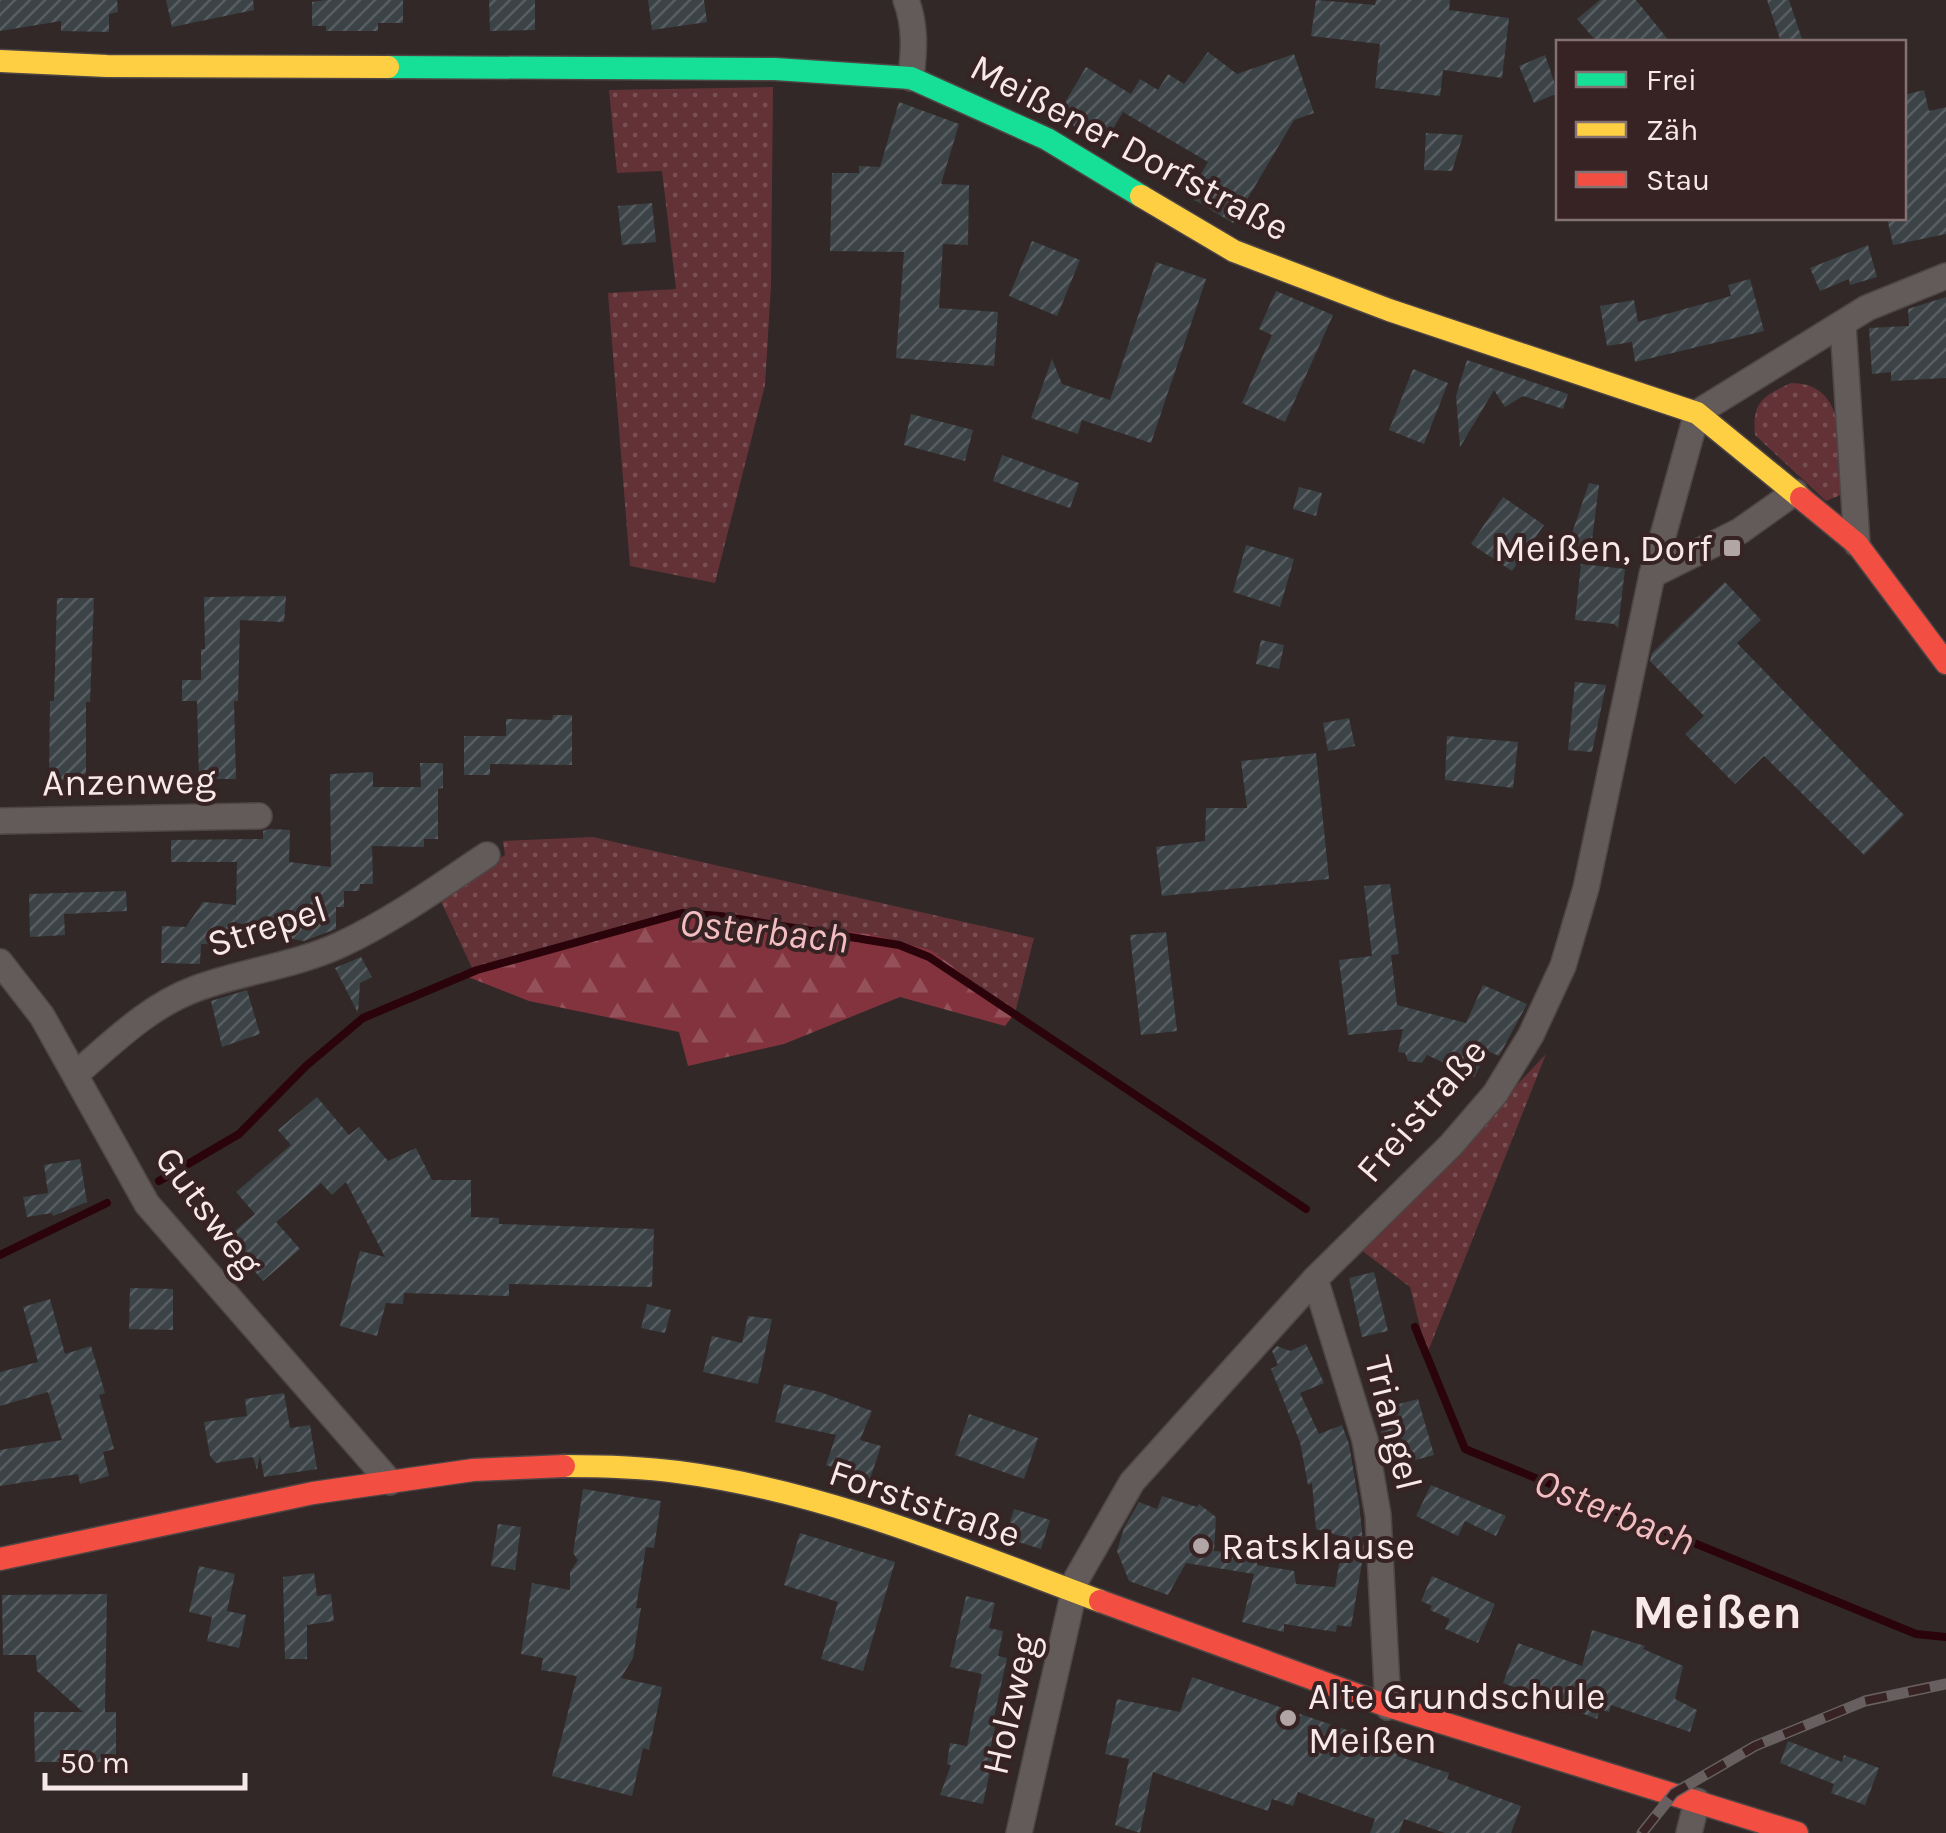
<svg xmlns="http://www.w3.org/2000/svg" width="1946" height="1833" viewBox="0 0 1946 1833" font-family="Karla,sans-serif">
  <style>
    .grass { fill: url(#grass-dots) }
    .forest { fill: url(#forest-firs) }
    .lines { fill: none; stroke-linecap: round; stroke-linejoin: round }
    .stream { stroke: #2a040a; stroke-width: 8 }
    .building { fill: url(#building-hatch) }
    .street-casing { stroke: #4e4545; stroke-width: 28 }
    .fast-casing { stroke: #4e4545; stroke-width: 25 }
    .slow-casing { stroke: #4e4545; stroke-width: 25 }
    .jam-casing { stroke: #4e4545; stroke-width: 25 }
    .street { stroke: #635a5a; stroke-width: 25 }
    .fast { stroke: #16e098; stroke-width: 22 }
    .slow { stroke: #ffcf43; stroke-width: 22 }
    .jam { stroke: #f24e42; stroke-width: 22 }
    .rail-casing { stroke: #686060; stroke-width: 11 }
    .rail { stroke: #372324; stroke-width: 8; stroke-dasharray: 22; stroke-linecap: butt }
    .poi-dot { fill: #b2a5a5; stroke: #372324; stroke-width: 4 }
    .labels { text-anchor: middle; stroke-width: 8; stroke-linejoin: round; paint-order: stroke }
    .street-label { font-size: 38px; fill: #f7e8e9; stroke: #372324 }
    .poi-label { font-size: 38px; fill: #f7e8e9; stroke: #372324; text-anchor: start }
    .water-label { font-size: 40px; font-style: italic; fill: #f3bec2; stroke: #372324 }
    .district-label { font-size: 48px; font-weight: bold; fill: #f7e8e9; stroke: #372324 }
  </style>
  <defs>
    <pattern id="grass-dots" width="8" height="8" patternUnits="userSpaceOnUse" patternTransform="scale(2.5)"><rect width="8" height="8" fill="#623237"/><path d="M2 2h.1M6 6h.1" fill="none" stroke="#795054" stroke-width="1.8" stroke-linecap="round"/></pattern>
    <pattern id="forest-firs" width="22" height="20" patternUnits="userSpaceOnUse" patternTransform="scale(2.5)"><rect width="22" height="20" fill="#82333e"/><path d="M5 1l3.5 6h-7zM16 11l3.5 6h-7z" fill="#94515a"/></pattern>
    <pattern id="building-hatch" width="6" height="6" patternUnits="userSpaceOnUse" patternTransform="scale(2.5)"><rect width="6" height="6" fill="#3b4346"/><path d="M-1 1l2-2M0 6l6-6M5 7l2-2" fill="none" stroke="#585e61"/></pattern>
  </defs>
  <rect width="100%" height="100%" fill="#322828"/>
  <g class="grass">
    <polygon points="773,87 771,285 765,385 715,583 630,566 608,293 676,289 662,171 617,173 609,90"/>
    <path d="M1791,383C1850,383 1839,452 1841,495L1826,501L1755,435C1752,402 1763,396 1791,383Z"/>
    <polygon points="593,837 1034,938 1015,1013 931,950 875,935 694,910 472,968 438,895 505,855 503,841"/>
    <polygon points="1546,1054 1427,1354 1410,1287 1361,1250"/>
  </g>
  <polygon class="forest" points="694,910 875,935 931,950 1015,1013 1005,1026 900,997 784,1044 688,1066 679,1032 529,1001 458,973"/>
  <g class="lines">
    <g class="stream">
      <polyline points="159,1181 239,1134 306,1066 363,1018 477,970 682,913 720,916 899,945 929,957 1306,1209"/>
      <polyline points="0,1255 107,1203"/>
      <polyline points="1415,1327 1465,1449 1916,1634 1946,1637"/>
    </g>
  </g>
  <g class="building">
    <polygon points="0,0 117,0 118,12 109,14 109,32 61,31 61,21 0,31"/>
    <polygon points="166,0 253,0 254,10 172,27"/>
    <polygon points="326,0 403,0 403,23 378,23 378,31 326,31 326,26 312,26 312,2"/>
    <polygon points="489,0 535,0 535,30 490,31"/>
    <polygon points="648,0 704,0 707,22 652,30"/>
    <polygon points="1316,0 1375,5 1376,0 1450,0 1449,10 1509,18 1502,78 1443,70 1440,96 1375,88 1380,44 1311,36"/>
    <polygon points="1600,0 1636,0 1670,42 1597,42 1577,19"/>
    <polygon points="1767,0 1789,0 1803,42 1781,42"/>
    <polygon points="1208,52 1237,74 1294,54 1314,113 1294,120 1233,223 1188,196 1208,162 1123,112 1104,144 1057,116 1086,67 1131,94 1140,79 1158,90 1168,74 1184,84"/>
    <polygon points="1545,55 1558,93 1534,103 1519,66"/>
    <polygon points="1924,90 1929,111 1946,107 1946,234 1893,245 1887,218 1904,218 1904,95"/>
    <polygon points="899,102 959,124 941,184 969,185 968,245 943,244 939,308 998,312 994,366 896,358 904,252 830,251 832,173 859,173 859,166 880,167"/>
    <polygon points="1426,133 1463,135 1452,171 1424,170"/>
    <polygon points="652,203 656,242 622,245 618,206"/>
    <polygon points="1032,241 1080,260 1057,316 1009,296"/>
    <polygon points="1868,245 1877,277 1850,285 1849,279 1820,291 1810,268"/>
    <polygon points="1156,262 1206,279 1151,443 1082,420 1078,434 1031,418 1052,359 1062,384 1110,400"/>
    <polygon points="1750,279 1764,331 1635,362 1632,342 1607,346 1600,306 1634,300 1638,322 1731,296 1728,285"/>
    <polygon points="1276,291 1333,315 1285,422 1242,403 1272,335 1259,329"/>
    <polygon points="1946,297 1946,378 1891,381 1891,372 1872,374 1869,328 1909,326 1908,309"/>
    <polygon points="1467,360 1568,394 1563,409 1523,396 1505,407 1494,390 1460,447 1456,396"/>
    <polygon points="1413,369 1448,383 1424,444 1389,430"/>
    <polygon points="911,414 973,430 965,461 904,445"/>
    <polygon points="1002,455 1079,483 1070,508 993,481"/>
    <polygon points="1589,483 1599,485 1591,548 1568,545"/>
    <polygon points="1299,487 1322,493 1316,516 1293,509"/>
    <polygon points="1503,497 1544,525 1512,571 1471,544"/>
    <polygon points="1246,545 1294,559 1280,607 1233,592"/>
    <polygon points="1581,564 1625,569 1618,628 1614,624 1575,620"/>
    <polygon points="1725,582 1761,620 1737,643 1904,815 1864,855 1764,756 1735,784 1685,734 1704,716 1650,661 1652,653"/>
    <polygon points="286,596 284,622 240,620 238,701 234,701 236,779 199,779 197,701 182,701 182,680 201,680 201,649 205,649 204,597"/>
    <polygon points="57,598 94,598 90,702 86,702 86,780 49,780 50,701 54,701"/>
    <polygon points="1261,640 1284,645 1279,669 1256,664"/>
    <polygon points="1575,682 1606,685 1592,752 1568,750"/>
    <polygon points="553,715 572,715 572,765 490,764 490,775 464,775 464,736 506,736 506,719 552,720"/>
    <polygon points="1349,718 1355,746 1328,751 1323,723"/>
    <polygon points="1447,736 1518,742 1513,788 1445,780"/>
    <polygon points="1316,753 1329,879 1162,896 1156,847 1205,841 1206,808 1247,808 1241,761"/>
    <polygon points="420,763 443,763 443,788 438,789 438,839 424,839 424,847 372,846 373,884 360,884 359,891 344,891 344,907 336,907 336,929 304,941 286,938 287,930 236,923 236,909 235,945 201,944 200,964 161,963 162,926 186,927 203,902 236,905 237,862 171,862 171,840 263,839 263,831 269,829 290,830 289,862 331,867 330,774 373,772 373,787 421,787"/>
    <polygon points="1390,884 1399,954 1391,955 1397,1005 1466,1023 1483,985 1527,1004 1499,1056 1488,1051 1474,1077 1427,1055 1422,1063 1408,1061 1405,1053 1398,1052 1403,1029 1348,1035 1339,960 1372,956 1364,886"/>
    <polygon points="126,891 127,911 64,914 65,935 30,937 29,894"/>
    <polygon points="1166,932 1177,1031 1141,1035 1130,935"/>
    <polygon points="361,957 372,977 360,983 358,1013 335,968"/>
    <polygon points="247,990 260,1034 222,1047 211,1001"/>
    <polygon points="317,1097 349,1135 359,1127 388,1161 416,1148 432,1180 471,1180 471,1217 499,1218 499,1224 654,1229 652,1287 509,1284 509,1296 404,1293 403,1304 386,1303 377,1336 340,1326 360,1251 385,1257 346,1182 332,1195 321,1183 276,1222 300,1249 263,1281 226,1238 255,1214 236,1192 291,1145 278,1130"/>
    <polygon points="80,1159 87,1202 53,1216 52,1213 27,1217 23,1197 48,1193 44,1165"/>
    <polygon points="1374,1272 1388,1331 1362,1337 1349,1278"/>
    <polygon points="130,1288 173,1289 173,1330 129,1329"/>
    <polygon points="50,1299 65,1354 91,1346 105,1393 99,1395 114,1449 103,1452 109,1476 80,1484 78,1474 0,1486 0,1450 62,1440 48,1392 0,1406 0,1372 38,1362 23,1307"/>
    <polygon points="647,1304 671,1310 665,1333 641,1328"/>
    <polygon points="748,1316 772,1319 758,1384 703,1372 712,1336 742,1343"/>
    <polygon points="1306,1344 1324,1383 1300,1393 1319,1434 1342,1425 1349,1444 1359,1503 1364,1551 1351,1627 1337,1625 1336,1632 1284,1624 1284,1632 1242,1622 1254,1574 1186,1563 1168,1595 1129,1581 1117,1551 1124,1528 1139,1502 1157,1509 1162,1496 1197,1507 1199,1504 1216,1517 1214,1551 1258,1553 1257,1565 1294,1571 1296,1584 1335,1587 1344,1537 1316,1529 1312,1483 1308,1485 1300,1442 1271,1369 1278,1365 1272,1351 1277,1346 1290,1351"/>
    <polygon points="784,1384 820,1392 872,1411 860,1440 881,1446 870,1479 826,1465 836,1435 775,1422"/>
    <polygon points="284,1393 290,1428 310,1425 317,1469 264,1477 260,1455 257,1470 253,1457 216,1463 210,1456 204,1422 247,1416 245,1399"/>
    <polygon points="1418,1399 1434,1455 1393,1466 1392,1460 1388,1461 1376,1410"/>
    <polygon points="969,1414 1038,1438 1024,1479 955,1455"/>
    <polygon points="1431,1485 1506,1516 1496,1536 1465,1521 1458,1536 1416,1516"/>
    <polygon points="583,1489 661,1501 654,1548 646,1547 636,1608 641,1608 633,1658 621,1678 662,1687 649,1750 643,1748 632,1796 552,1776 577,1676 541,1670 543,1658 521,1654 532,1583 570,1590 570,1572 578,1560 573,1553"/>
    <polygon points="1014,1509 1050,1520 1041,1549 1005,1538"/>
    <polygon points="498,1524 521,1527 515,1570 491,1566"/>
    <polygon points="800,1533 895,1562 863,1671 821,1659 838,1602 784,1585"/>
    <polygon points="199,1566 235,1574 227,1611 246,1615 239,1648 207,1641 212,1617 189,1612"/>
    <polygon points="314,1573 317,1596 331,1594 334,1621 307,1625 307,1659 285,1659 283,1577"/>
    <polygon points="1432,1576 1495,1604 1478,1643 1445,1629 1450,1619 1430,1610 1432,1606 1421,1601"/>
    <polygon points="107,1594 105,1712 116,1712 116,1762 35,1762 34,1712 83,1712 37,1671 36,1655 3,1655 2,1595"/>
    <polygon points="966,1596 995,1603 989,1628 1003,1631 998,1656 1007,1658 994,1717 997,1718 990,1751 994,1752 983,1804 940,1795 951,1765 947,1764 950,1743 967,1746 982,1674 950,1667"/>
    <polygon points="1592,1630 1645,1646 1643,1649 1683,1666 1675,1699 1697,1710 1690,1732 1611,1705 1609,1712 1600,1709 1597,1719 1503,1683 1518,1643 1582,1666"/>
    <polygon points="1192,1677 1400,1748 1397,1756 1449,1773 1447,1779 1521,1806 1511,1833 1445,1833 1404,1819 1399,1833 1370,1833 1375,1819 1298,1792 1293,1806 1272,1799 1268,1811 1153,1772 1140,1833 1115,1825 1129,1759 1105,1754 1117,1699 1180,1712"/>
    <polygon points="1788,1741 1842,1762 1844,1755 1879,1768 1865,1805 1831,1793 1834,1784 1780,1763"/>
  </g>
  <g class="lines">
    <g class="street-casing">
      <g id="street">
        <path d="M906,0C916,26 914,51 911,78"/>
        <polyline points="1843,325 1857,544"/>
        <polyline points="1652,575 1740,531 1795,492"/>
        <polyline points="0,821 259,816"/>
        <polyline points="0,962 42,1016 147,1204 390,1482"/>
        <path d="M76,1074C112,1043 149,1006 195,989C243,971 295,966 342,944C393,920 440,886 487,855"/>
        <polyline points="1315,1279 1365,1440 1378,1515 1388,1707"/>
        <polyline points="1019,1833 1077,1578 1132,1482 1315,1279 1451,1145 1495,1094 1531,1035 1563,966 1586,888 1652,575 1697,413 1867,308 1946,276"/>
        <polyline points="1689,1833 1697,1801"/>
      </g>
    </g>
    <g class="fast-casing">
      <polyline id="fast" points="388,67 775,69 911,78 1047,139 1141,196"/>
    </g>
    <g class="slow-casing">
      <g id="slow">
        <polyline points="0,61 107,66 388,67"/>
        <polyline points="1141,196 1234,251 1389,310 1697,413 1801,498"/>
        <path d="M564,1466C602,1466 640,1467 678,1472C824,1491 963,1550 1100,1601"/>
      </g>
    </g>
    <g class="jam-casing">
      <g id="jam">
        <polyline points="1801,498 1857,544 1946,663"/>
        <polyline points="0,1559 313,1493 473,1470 564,1466"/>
        <polyline points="1100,1601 1382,1704 1797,1833"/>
      </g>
    </g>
    <use href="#street" class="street"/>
    <use href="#fast" class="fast"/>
    <use href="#slow" class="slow"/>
    <use href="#jam" class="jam"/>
    <g class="rail-casing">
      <polyline id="rail" points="1642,1833 1674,1793 1755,1746 1865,1701 1946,1684"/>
    </g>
    <use href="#rail" class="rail"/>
  </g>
  <g class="poi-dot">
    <rect x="1722" y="538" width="20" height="20" rx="5"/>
    <circle cx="1201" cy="1546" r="10"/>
    <circle cx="1288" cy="1718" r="10"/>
  </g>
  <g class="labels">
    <g class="street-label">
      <text transform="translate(1130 147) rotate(28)" y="13">Meißener Dorfstraße</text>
      <text transform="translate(129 781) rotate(-1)" y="13">Anzenweg</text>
      <text transform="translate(267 926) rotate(-18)" y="13">Strepel</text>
      <text transform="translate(1421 1110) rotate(-49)" y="13">Freistraße</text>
      <text transform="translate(209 1211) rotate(53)" y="13">Gutsweg</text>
      <text transform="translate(1394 1423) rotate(76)" y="13">Triangel</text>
      <text transform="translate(925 1503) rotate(19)" y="13">Forststraße</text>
      <text transform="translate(1010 1704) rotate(-77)" y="13">Holzweg</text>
    </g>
    <g class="poi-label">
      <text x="1712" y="561" text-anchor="end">Meißen, Dorf</text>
      <text x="1221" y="1559">Ratsklause</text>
      <text x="1308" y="1709">Alte Grundschule<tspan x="1308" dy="44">Meißen</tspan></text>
    </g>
    <g class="water-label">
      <text transform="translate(764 930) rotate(6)" y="14">Osterbach</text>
      <text transform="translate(1615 1511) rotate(22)" y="14">Osterbach</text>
    </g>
    <g class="district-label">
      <text x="1717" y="1628">Meißen</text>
    </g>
  </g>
  <rect x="1556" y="40" width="350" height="180" fill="#372324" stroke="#847273" stroke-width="2.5"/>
  <rect x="1576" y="72" width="50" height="15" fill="#16e098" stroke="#847273" stroke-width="2.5"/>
  <text x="1646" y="90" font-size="30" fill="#f7e8e9">Frei</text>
  <rect x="1576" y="122" width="50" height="15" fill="#ffcf43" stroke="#847273" stroke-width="2.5"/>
  <text x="1646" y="140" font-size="30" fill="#f7e8e9">Zäh</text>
  <rect x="1576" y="172" width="50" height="15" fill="#f24e42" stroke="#847273" stroke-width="2.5"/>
  <text x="1646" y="190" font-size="30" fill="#f7e8e9">Stau</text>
  <path d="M45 1773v15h200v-15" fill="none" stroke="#f7e8e9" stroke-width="5"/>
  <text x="60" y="1773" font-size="30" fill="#f7e8e9" stroke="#372324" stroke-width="8" paint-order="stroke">50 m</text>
</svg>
